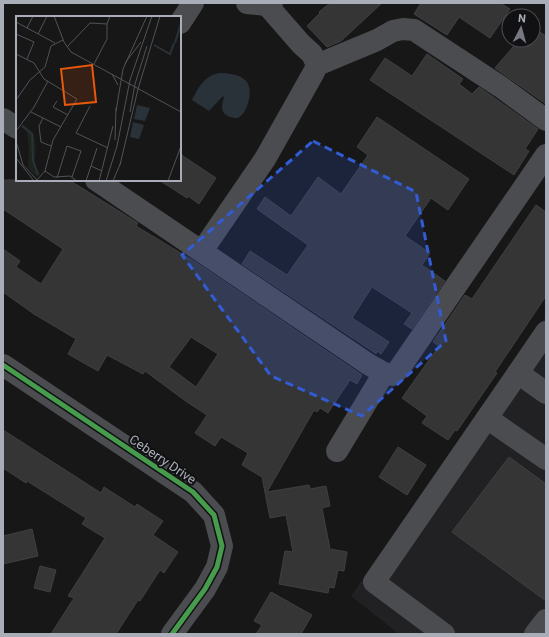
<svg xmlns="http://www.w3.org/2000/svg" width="549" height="637" viewBox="0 0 549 637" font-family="Roboto,sans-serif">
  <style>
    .built { fill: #212123 }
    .water { fill: #2a3239 }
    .building { fill: #353536; stroke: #3f4043; fill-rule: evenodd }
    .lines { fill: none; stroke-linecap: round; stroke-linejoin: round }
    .minor { stroke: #4b4c50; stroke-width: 22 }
    .cycleway-casing { stroke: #111113; stroke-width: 8 }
    .cycleway { stroke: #469c4c; stroke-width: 5 }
    .marked { fill: #325cd3; fill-opacity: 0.2; stroke: #325cd3; stroke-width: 3; stroke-dasharray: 8 5; stroke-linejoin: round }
    .labels { text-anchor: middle; stroke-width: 4; stroke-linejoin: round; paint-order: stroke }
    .street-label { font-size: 13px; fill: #a8adb8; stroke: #111113 }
    .inset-river { fill: none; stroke: #2a3239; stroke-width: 2 }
    .inset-road { fill: none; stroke: #515357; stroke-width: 1 }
    .view { fill: #e8590c; fill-opacity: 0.15; stroke: #e8590c; stroke-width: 2 }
    .inset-edge { fill: none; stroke: #a8adb8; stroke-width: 2 }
  </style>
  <rect width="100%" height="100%" fill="#171717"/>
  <polygon class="built" points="546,316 546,634 399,634 351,596"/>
  <path class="water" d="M219,73C228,73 240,74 246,81C254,90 248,113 238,118C224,118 219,111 224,98L223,96L209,111L192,100C199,87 203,77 219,73Z"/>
  <g class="building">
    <polygon points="330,3 382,3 341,41 327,47 307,26 320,13 319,12"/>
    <polygon points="421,3 500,3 510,9 490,38 459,17 447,35 414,14"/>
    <polygon points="533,28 546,36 546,104 495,68 519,40 533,40"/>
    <polygon points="427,54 463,79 459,84 472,94 479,87 538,129 525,149 529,151 514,175 370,80 385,58 412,76"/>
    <polygon points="377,117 469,179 448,210 431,198 405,236 430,253 422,265 445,281 412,329 404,324 412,313 372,287 352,318 389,342 381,354 377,351 376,354 375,353 242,264 250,251 287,275 308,245 257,209 265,197 291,216 318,177 341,194 368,155 357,147"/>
    <polygon points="180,154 216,178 199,204 188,196 187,198 159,180 180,180"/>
    <path d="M3,180H69L138,223L136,226L194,261L362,375L357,384L350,380L328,413L320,408L317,412L314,410L267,492L309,485L310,489L326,486L330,506L322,508L330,549L347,552L344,571L338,570L334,588L329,587L328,593L279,584L285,551L293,552L286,515L270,518L262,477L242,465L248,453L221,437L215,446L195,433L207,415L187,402L145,371L143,374L107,355L98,371L68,354L76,339L34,314L3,292V249L20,261L16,267L41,284L63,249L3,209ZM191,337L218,354L196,387L169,367Z"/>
    <polygon points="536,205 546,212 546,296 495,372 497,373 490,383 457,431 455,430 448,440 422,423 427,416 402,398 439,346 433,342 465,295 472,299"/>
    <polygon points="3,430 101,493 104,487 135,507 137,504 163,521 153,535 178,552 164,573 160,570 140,601 138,600 116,634 51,634 74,598 68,596 105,538 82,524 86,518 27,481 26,483 3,468"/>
    <polygon points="398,447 426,465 407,495 379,477"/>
    <polygon points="509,457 546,484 546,601 452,532"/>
    <polygon points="32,529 38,556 3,564 3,536"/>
    <polygon points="40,566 56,570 50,592 34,588"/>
    <polygon points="271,592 312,615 301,634 256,634 262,625 254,621"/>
  </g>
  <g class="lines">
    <g class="minor">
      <polyline points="247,3 267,5 272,3"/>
      <polyline points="180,23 193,3"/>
      <polyline points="317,65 377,40 393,31 403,29 414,30 501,87 546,120"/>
      <polyline points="3,119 17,128"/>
      <polyline points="96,180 368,364 384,373 393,375 399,369 546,155"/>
      <polyline points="202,251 265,159 314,72 317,65 312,54 301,44 267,5"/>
      <polyline points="546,332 518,373 546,393"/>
      <polyline points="3,365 193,492 214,515 222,546 217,567 205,589 172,634"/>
      <polyline points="487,418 546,459"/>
      <polyline points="337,451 384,373"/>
      <polyline points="444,634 374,582 518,373"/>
      <polyline points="535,634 546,620"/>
    </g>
    <g class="cycleway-casing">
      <polyline id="cycleway" points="3,365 193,492 214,515 222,546 217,567 205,589 172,634"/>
    </g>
    <use href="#cycleway" class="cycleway"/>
  </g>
  <path class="marked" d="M313,141L416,192L446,341L362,416L271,376L182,255Z"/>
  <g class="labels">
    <g class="street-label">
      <text transform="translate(163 459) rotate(34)" y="5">Ceberry Drive</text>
    </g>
  </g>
  <g transform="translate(16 16)">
    <rect width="165" height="165" fill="#171717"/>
    <path d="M7,108L18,118L20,133L18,147L24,158L21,161L12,152L13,132L11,115L5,111Z" fill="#1d241e"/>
    <path d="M121,89L134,92L129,105L118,103ZM117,106L128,109L123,123L114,121Z" fill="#2a3239"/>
    <path class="inset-river" d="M159,27L165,7M138,29L154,38L158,27M6,110L16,118L17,144L22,159"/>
    <path class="inset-road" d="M38,0L48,26L55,36L165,96M0,6L39,27M11,12L17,0M0,18L18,26L11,43M22,18L31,0M51,31L74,7L91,8M0,38L18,47L28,63L61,83L37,124L29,155L21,164M109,47L125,26M78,48L91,23V8L94,0M96,58L102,69M0,84L14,64L29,51L35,30L47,24M41,85L37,91L52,99M74,90L60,117L92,132M100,95L107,53L131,0M15,96L45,111M114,96L119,68L131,30M27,102L23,110L25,126L35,130M0,115L18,91L32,65M99,124L100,92M0,125L7,149L22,165M0,142L18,165M104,149L122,73L144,0M75,150L86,155M29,155L38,161L54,160L61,165M41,162L51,130L65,135L56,161M70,165L81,132M83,165L97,110M90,165L101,130L114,64L136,0M97,165L105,146M152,165L165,130"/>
    <path class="view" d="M76,49L80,86L49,89L45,53Z"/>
    <rect width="165" height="165" class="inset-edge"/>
  </g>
  <rect width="549" height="637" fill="none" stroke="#a8adb8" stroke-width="8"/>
  <g transform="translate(521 28) rotate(6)"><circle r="19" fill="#111113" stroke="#4d4f55"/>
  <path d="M0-3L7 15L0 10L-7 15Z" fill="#757880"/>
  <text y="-6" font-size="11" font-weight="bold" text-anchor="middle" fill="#a8adb8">N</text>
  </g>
</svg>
